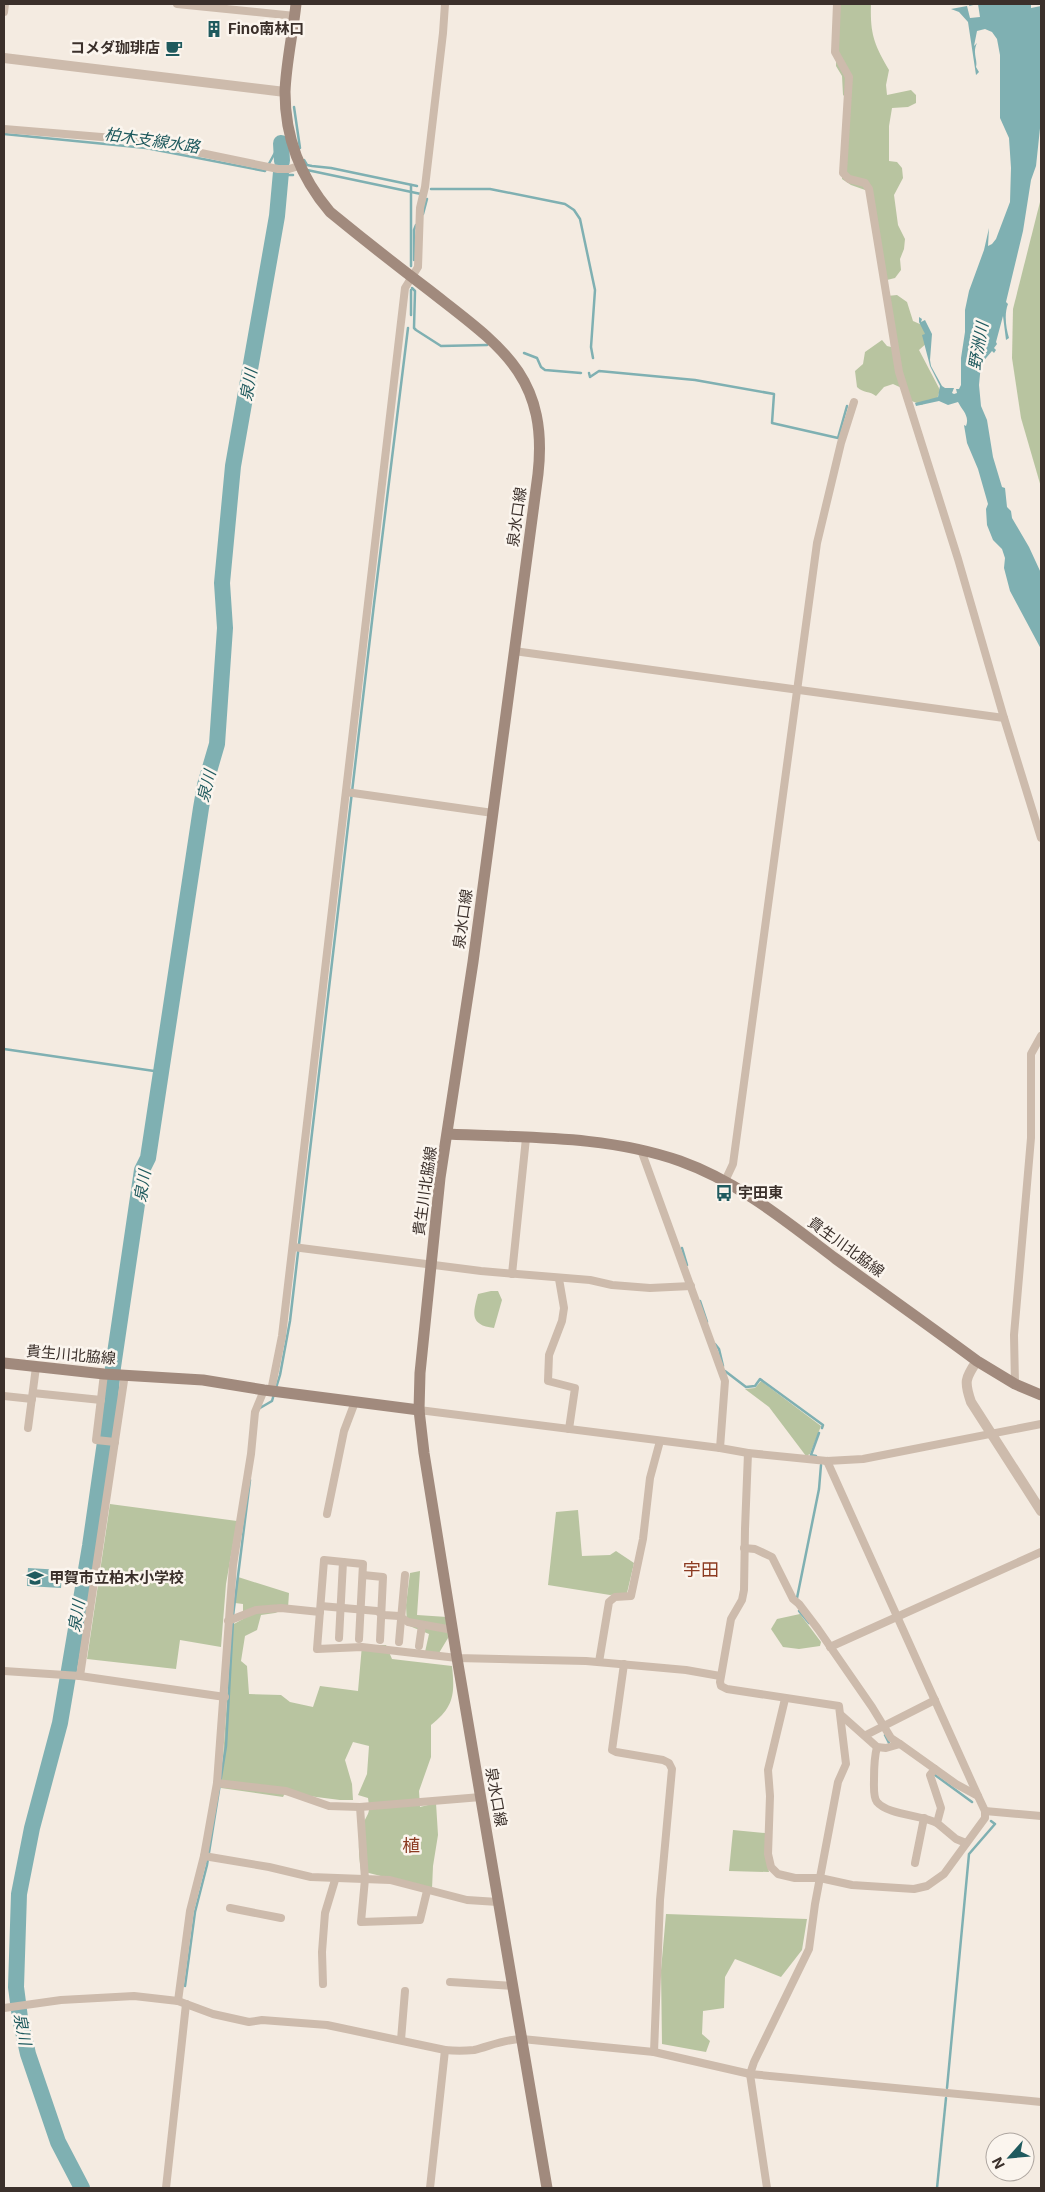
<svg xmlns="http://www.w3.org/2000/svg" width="1045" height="2192" viewBox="0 0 1045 2192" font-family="Inter,'Noto Sans JP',sans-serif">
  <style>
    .green { fill: #b8c4a0 }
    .water { fill: #7fb0b2 }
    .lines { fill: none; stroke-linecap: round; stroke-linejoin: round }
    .stream { stroke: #7fb0b2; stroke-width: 2.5 }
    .river { stroke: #7fb0b2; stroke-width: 16 }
    .minor { stroke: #cdbbac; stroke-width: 8 }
    .tertiary { stroke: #cdbbac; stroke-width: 10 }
    .secondary { stroke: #a18a7d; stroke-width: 11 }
    .labels { text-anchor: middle; stroke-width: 5; stroke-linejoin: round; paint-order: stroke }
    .poi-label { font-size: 15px; font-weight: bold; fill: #3b302b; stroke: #fbf5ee; text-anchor: start }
    .street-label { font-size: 15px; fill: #3b302b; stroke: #fbf5ee }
    .water-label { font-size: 16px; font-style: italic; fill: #1f5a5e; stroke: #fbf5ee }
    .quarter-label { font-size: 18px; fill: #8c3b22; stroke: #fbf5ee }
  </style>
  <rect width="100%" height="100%" fill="#f4ebe1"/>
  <g class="green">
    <path d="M837,4H871C870,34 874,44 889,70L886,85L887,95L911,90L916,95V103L908,107L892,108L889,126V161L897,162L902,168L903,178L894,195L898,225L905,239L904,249L900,259L901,270L895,278L887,280L868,191L851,185L842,179L847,98L843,95L842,76L836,66Z"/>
    <polygon points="1041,198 1041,487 1021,418 1012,358 1013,309"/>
    <path d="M897,295L907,302L913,321L922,325L928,342L919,350L940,390L937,399L927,400L922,405L909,400L906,390L893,384L884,387L876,396C870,391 863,393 857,387L855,371L863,364L865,352L882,340L887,346L891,347L887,296Z"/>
    <path d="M491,1291H498L502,1300L494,1328C469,1325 473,1313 478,1294Z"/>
    <polygon points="761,1381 821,1426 810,1454 806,1456 769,1407 745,1389 755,1388"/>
    <polygon points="110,1504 237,1521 226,1584 221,1647 180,1640 176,1669 87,1659"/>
    <polygon points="578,1510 582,1556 610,1555 616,1551 634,1563 627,1593 610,1595 548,1585 556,1512"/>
    <polygon points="420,1571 417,1615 447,1617 448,1638 439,1653 425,1652 429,1634 407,1625 406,1605 410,1573"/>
    <path d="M238,1577L289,1593L288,1608L275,1613L261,1615L257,1630L245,1636L241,1661L247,1666L249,1694L281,1695L290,1702L313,1707L320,1686L358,1691L362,1645H386L392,1659L452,1666C455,1694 454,1707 431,1725V1757L419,1791L420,1807L436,1803L438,1835L433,1866L432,1889L361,1871C359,1857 357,1840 362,1827C367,1812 371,1817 368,1798L358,1795L367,1774L369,1746L353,1742L345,1760L352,1784L353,1800H340L285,1793L283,1797L221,1788L232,1625L243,1619V1604L235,1603Z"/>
    <polygon points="800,1614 821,1642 820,1646 799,1649 783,1647 771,1629 777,1619"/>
    <polygon points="733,1830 765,1833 765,1854 769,1872 729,1871"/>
    <polygon points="666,1914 807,1919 802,1950 781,1977 735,1959 725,1977 724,2008 703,2011 702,2034 710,2041 706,2052 662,2044 661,1970"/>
  </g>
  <g class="water">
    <path d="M970,4H1031V8L1041,6V4V119L1036,166L1031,180L1023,231L1006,302L1008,304C1004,314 1006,328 1009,338L1006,340L1003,316L996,342L997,344L994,348L996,350L994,353L992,351L981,364L979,385L981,406L987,420L993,457L1002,487L1005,488L1007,507L1011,511L1012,518L1029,547L1041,573V654V649L1010,591L1004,568L1005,558L1002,549L993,540L987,525L986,509L988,504L978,469L967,443L964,425L966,426C970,416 962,410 958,402L948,405L939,401L916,406L915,403L938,397L940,386L930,366L922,335L925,334L919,322V317L922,319L921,322L925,320L932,334L930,360L931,366L942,386L945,388H954L952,393L954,394L957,393L956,389H959L961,385V358L965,332V310L969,291L984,250L989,228L988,246L992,244L996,239L1010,202L1011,168L1009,138L1000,118V55L997,39L992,32L985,29L977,31L974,46L977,43C972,53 978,60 976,67L979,72L976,75L968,22L959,12L951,9L967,6L970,18L980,17L978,4L969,6Z"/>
    <polygon points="28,1568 62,1570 61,1588 27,1586"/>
  </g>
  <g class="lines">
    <g class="stream">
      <polyline points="294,107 300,148"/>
      <polyline points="4,134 146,148 265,171 277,149 283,149"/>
      <polyline points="304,160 307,165 312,166 331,168 417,186"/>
      <polyline points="307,170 421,194"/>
      <polyline points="281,175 293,175"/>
      <polyline points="431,189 490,189 565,204 574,210 580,219 595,290 591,347 593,358"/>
      <polyline points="423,214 427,199"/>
      <polyline points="414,260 414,230 416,225"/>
      <polyline points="411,266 411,185"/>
      <polyline points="412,288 415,291 414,328 416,330 441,346 487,345"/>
      <polyline points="411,315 411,290"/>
      <polyline points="524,353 537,358 541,367 545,370 581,373"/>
      <polyline points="589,373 590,377 599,371 695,380 774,394 772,423 838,438 847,406"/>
      <polyline points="4,1049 161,1072"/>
      <polyline points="682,1248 687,1265"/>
      <polyline points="700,1301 707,1322"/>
      <polyline points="715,1344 719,1349 723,1366"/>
      <polyline points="725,1371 746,1387 755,1386 760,1379 823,1425 822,1428"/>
      <polyline points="276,1388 280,1375 290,1321 374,604 408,328"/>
      <polyline points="260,1408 272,1401 274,1394"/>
      <polyline points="816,1456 811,1455 819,1433"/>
      <polyline points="797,1598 819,1489 821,1465"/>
      <polyline points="799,1611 809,1623"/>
      <polyline points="233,1616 250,1480"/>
      <polyline points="885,1735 889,1743"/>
      <polyline points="935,1775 972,1802"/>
      <polyline points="185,1986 195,1912 207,1865 226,1746 233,1621"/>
      <polyline points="947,2088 969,1854 995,1824 991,1821"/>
      <polyline points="937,2188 946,2098"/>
    </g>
    <g class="river">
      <polyline points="281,143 282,161"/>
      <polyline points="82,2188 58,2142 28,2054 20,2018 16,1987 19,1894 32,1828 60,1723 90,1546 108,1421 113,1367 142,1170 148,1158 201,808 205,785 217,744 225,628 222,583 233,466 277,216 281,172"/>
    </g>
    <g class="minor">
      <polyline points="177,4 295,16"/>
      <polyline points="837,4 835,52 849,77 843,173 849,179 865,183 869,189 899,372 958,559 1004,718"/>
      <polyline points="4,12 5,4"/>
      <polyline points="4,129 138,140 278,169 289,169 299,166"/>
      <polyline points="514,651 1004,718 1041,838"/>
      <polyline points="346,792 493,813"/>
      <polyline points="641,1150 725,1381 720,1448"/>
      <polyline points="725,1181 733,1164 817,543 841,443 854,402"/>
      <polyline points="293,1247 481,1271 590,1280 612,1285 650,1288 691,1286"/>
      <polyline points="512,1274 526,1138"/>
      <polyline points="559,1279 564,1308 562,1321 549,1355 548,1381 575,1388 569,1429"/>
      <polyline points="104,1374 96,1440 115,1442"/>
      <polyline points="1015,1384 1014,1335 1031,1138 1031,1054 1041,1036"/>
      <polyline points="271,1391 282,1336 405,288 418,267 420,208 425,187 443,33 445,4"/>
      <polyline points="33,1393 101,1400"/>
      <polyline points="4,1396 32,1399"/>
      <polyline points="419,1410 720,1448 748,1453 827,1461 863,1459 1041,1424"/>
      <polyline points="28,1428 36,1367"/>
      <polyline points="748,1453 745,1529 744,1590 742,1600 731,1619 720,1682 721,1686 727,1689 839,1706 846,1764 838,1782 815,1904 809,1949 754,2062 750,2074 767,2188"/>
      <polyline points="827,1461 978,1796"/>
      <polyline points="327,1514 344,1431 355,1402"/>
      <polyline points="744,1548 755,1549 772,1557 793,1599 799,1604 818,1629 872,1707 891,1738 900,1744"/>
      <polyline points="363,1575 383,1577 380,1640"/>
      <polyline points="321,1606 377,1611 384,1615 399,1616 408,1622 453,1630"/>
      <polyline points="228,1621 256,1610 281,1608 320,1612"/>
      <polyline points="339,1638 343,1562"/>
      <polyline points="359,1639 363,1564 324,1560 317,1649 362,1647 457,1658 586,1661 686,1670 720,1676"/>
      <polyline points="399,1642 405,1575"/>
      <polyline points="419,1646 422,1625"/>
      <polyline points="830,1647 1041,1552"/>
      <polyline points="599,1662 609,1602 615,1597 631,1596 643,1539 650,1478 660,1441"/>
      <polyline points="624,1664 612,1750 616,1752 663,1760 669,1763 672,1769 660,1900 654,2052"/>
      <polyline points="4,1671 80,1676 225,1697"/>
      <polyline points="80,1676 125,1374"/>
      <polyline points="785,1699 768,1770 770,1796 768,1854 771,1867 778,1874 795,1878 820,1878 852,1885 914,1889 927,1886 944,1874 985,1818 985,1811 978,1796 956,1784 900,1744 886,1748 877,1747 841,1715"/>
      <polyline points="866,1735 935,1700"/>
      <path d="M877,1747C874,1758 874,1768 874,1779C874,1786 873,1797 877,1802C888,1815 921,1815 937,1823"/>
      <polyline points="935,1769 930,1775 941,1808 937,1823 956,1839 966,1843"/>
      <polyline points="217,1783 286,1791 329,1806 360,1807 481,1797"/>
      <polyline points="360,1807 365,1879 361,1922 420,1920 427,1891"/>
      <polyline points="985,1811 1041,1816"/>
      <polyline points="204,1856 269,1867 311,1877 390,1880 467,1900 498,1902"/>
      <polyline points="915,1863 924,1818"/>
      <polyline points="230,1908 281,1918"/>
      <polyline points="450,1982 513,1986"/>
      <polyline points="323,1984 322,1952 325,1913 335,1880"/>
      <polyline points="178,2001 190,1911 204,1856 217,1783 233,1565 251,1454 255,1412 264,1390"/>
      <path d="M4,2008L61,2000L134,1996L178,2001L213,2014L249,2022L262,2020L327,2025L445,2050C455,2051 464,2051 474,2050C490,2046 505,2039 522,2039L654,2052L750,2074L1041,2102"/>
      <polyline points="401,2040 405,1991"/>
      <polyline points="166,2188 186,2004"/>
      <polyline points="430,2188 445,2050"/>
    </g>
    <g class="tertiary">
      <polyline points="4,58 285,92"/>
      <path d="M977,1361C965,1378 964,1382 971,1402L1041,1511"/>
    </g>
    <g class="secondary">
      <path d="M296,4C293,33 286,63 285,92C285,138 301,178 330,212C363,239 396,265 429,290C499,345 549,375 538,474L473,962L440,1178L420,1373L419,1410L424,1453L457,1658L547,2188"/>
      <path d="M448,1134C525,1138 606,1135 680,1161C739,1182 787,1222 836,1259C883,1293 931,1327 977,1361L1015,1384L1041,1395"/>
      <polyline points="4,1363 104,1374 203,1380 264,1390 419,1410"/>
    </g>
  </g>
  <defs>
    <g id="building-bare" transform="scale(1.35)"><path d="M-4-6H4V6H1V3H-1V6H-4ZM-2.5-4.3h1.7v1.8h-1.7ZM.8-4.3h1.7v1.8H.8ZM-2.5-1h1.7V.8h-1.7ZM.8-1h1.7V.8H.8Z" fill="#1f5a5e" stroke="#fbf5ee" stroke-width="2.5" paint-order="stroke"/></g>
    <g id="cafe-bare" transform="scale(1.35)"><path d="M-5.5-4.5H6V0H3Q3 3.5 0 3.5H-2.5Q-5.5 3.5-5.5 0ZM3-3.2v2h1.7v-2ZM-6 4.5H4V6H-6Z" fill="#1f5a5e" stroke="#fbf5ee" stroke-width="2.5" paint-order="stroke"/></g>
    <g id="bus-bare" transform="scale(1.35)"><path d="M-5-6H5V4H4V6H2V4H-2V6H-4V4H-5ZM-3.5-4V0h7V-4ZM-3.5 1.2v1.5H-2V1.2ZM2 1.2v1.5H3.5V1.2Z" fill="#1f5a5e" stroke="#fbf5ee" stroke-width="2.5" paint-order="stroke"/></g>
    <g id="school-bare" transform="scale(1.35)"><path d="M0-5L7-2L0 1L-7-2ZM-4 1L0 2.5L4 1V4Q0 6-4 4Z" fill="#1f5a5e" stroke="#fbf5ee" stroke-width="2.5" paint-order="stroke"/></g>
  </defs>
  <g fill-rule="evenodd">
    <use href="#building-bare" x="214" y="29"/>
    <use href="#cafe-bare" x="174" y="48"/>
    <use href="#bus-bare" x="724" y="1193"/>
    <use href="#school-bare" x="35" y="1578"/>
  </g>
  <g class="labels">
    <g class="poi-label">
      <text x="228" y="34">Fino南林口</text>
      <text x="160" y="53" text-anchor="end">コメダ珈琲店</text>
      <text x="738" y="1198">宇田東</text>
      <text x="49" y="1583">甲賀市立柏木小学校</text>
    </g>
    <g class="street-label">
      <text transform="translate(517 517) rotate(-82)" y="5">泉水口線</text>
      <text transform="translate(463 919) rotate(-82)" y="5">泉水口線</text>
      <text transform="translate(425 1191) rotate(-82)" y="5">貴生川北脇線</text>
      <text transform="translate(846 1247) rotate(36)" y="5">貴生川北脇線</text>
      <text transform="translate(71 1355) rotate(5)" y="5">貴生川北脇線</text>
      <text transform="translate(496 1797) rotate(80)" y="5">泉水口線</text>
    </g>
    <g class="water-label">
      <text transform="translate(152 140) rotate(8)" y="6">柏木支線水路</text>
      <text transform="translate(978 346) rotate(-80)" y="6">野洲川</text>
      <text transform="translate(248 385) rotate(-80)" y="6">泉川</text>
      <text transform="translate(206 786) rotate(-76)" y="6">泉川</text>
      <text transform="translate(142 1186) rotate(-81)" y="6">泉川</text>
      <text transform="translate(76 1616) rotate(-81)" y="6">泉川</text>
      <text transform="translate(23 2029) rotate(79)" y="6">泉川</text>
    </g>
    <g class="quarter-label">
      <text x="701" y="1576">宇田</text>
      <text x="411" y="1852">植</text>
    </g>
  </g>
  <rect width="1045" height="2192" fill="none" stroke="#3b302b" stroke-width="10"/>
  <g transform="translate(1010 2157) rotate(243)"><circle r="24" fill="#fbf5ee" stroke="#aea6a0"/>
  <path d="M0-4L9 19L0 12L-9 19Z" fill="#1f5a5e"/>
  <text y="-8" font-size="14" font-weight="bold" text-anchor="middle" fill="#3b302b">N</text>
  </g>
</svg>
